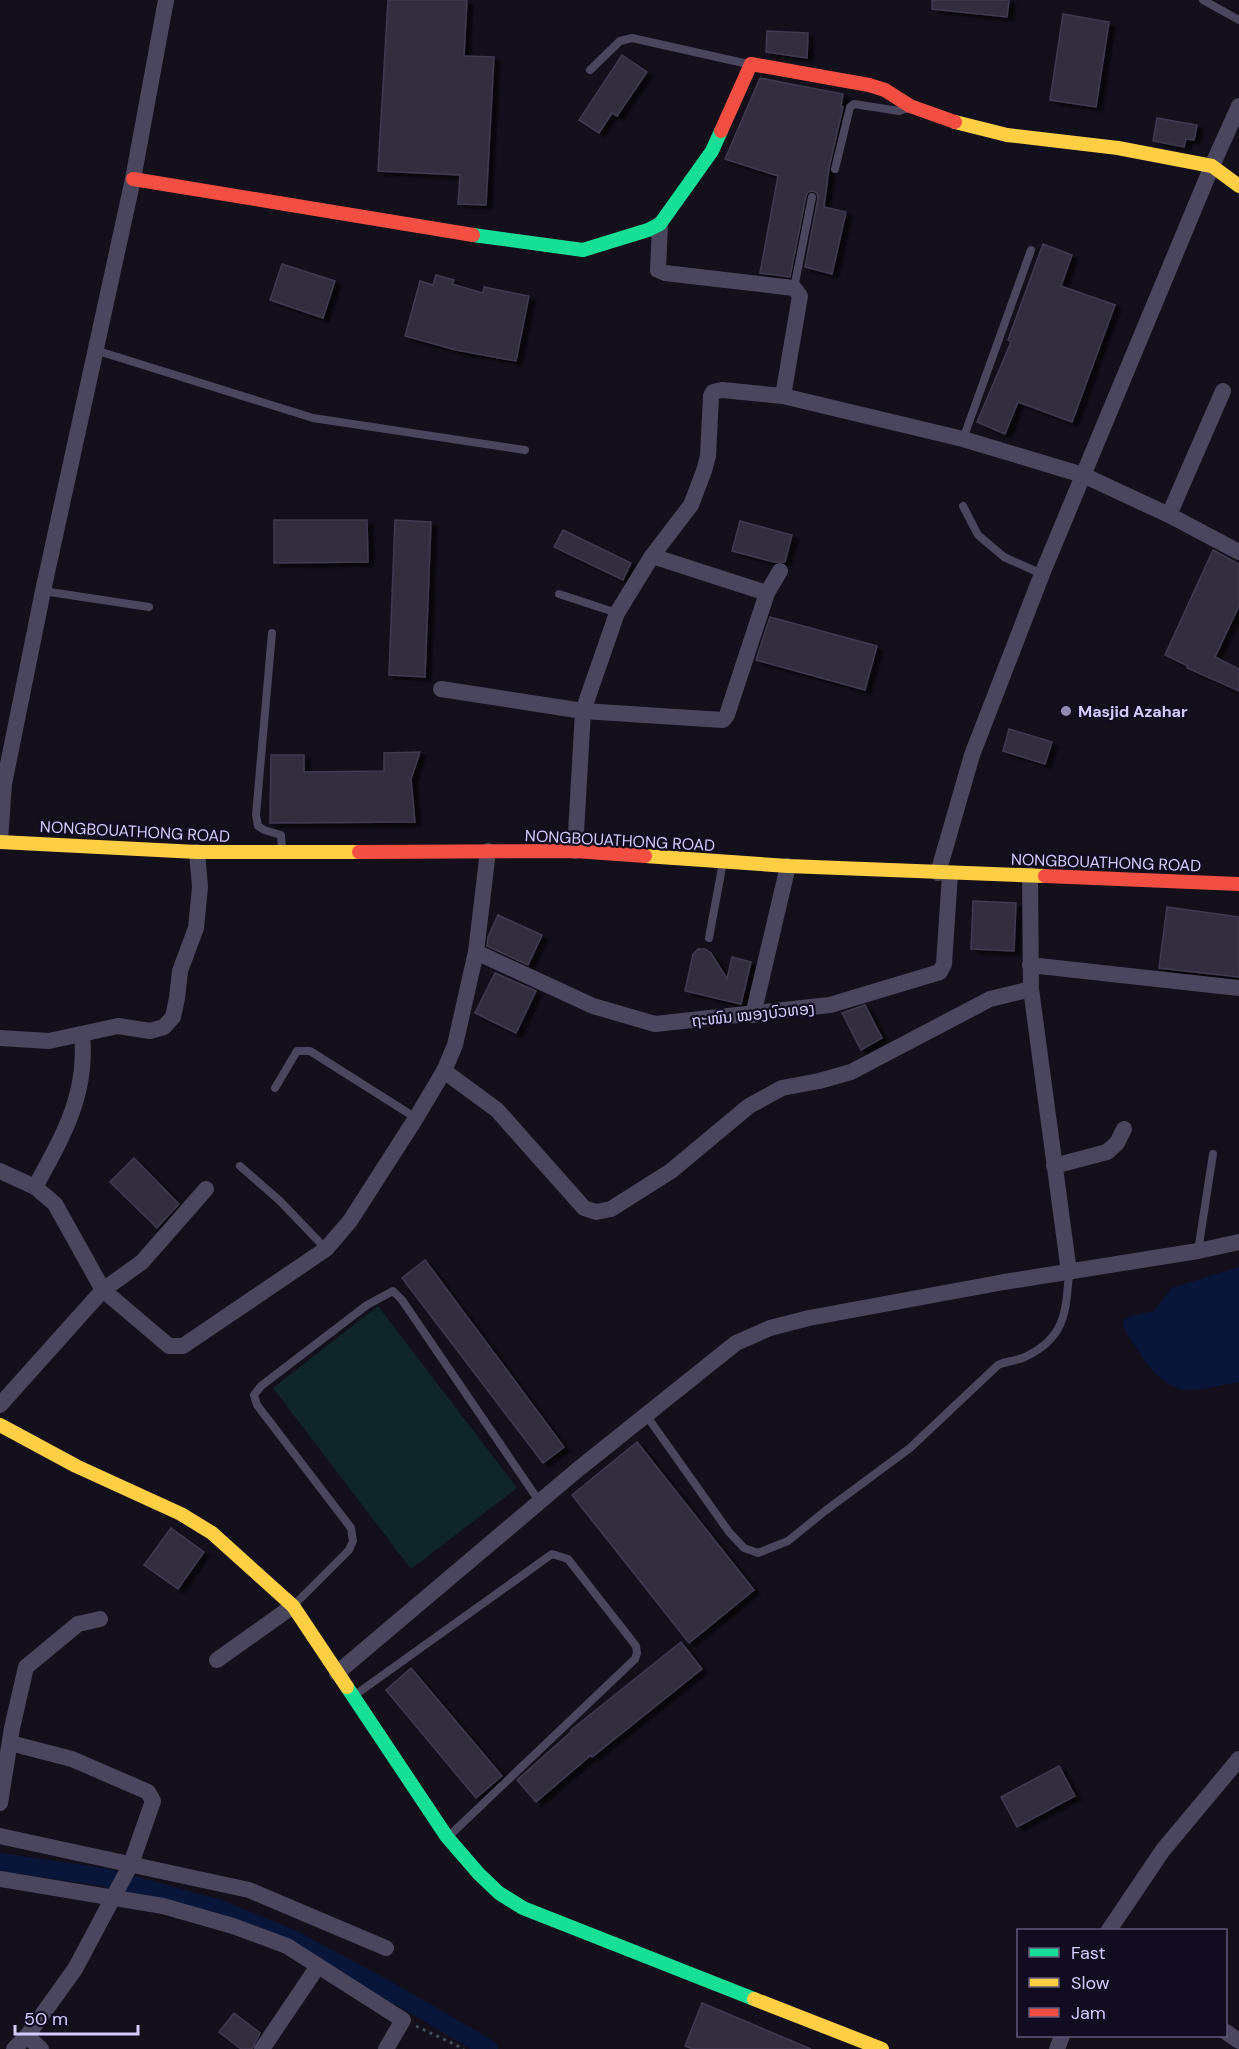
<svg xmlns="http://www.w3.org/2000/svg" width="1239" height="2049" viewBox="0 0 1239 2049" font-family="'DM Sans','Noto Sans Lao',sans-serif">
  <style>
    .green { fill: #102528 }
    .water { fill: #09163a }
    .lines { fill: none; stroke-linecap: round; stroke-linejoin: round }
    .canal { stroke: #09163a; stroke-width: 18 }
    .building { fill: #322e3e; stroke: #403a50; stroke-width: 1.5; filter: url(#shadow) }
    .path { stroke: #434e5d; stroke-width: 3; stroke-dasharray: 3 4.5; stroke-linecap: butt }
    .lane { stroke: #49465d; stroke-width: 8 }
    .street { stroke: #49465d; stroke-width: 16 }
    .fast { stroke: #16e098; stroke-width: 14 }
    .slow { stroke: #ffcf43; stroke-width: 14 }
    .jam { stroke: #f24e42; stroke-width: 14 }
    .poi-dot { fill: #928ab0; stroke: #110c20; stroke-width: 2 }
    .labels { text-anchor: middle; stroke-width: 4.5; stroke-linejoin: round; paint-order: stroke }
    .poi-label { font-size: 16px; font-weight: bold; fill: #d6cbff; stroke: #110c20; text-anchor: start }
    .street-label { font-size: 16px; fill: #d6cbff; stroke: #110c20 }
  </style>
  <defs>
    <filter id="shadow"><feDropShadow dx="6" dy="4" stdDeviation="1.5" flood-color="#0009"/></filter>
  </defs>
  <rect width="100%" height="100%" fill="#13101c"/>
  <polygon class="green" points="378,1306 517,1488 411,1569 273,1388"/>
  <path class="water" d="M1239,1267V1382C1223,1384 1204,1391 1188,1390C1157,1388 1138,1350 1123,1327L1124,1320L1131,1316L1154,1311L1172,1288Z"/>
  <g class="lines">
    <polyline class="canal" points="0,1862 103,1877 217,1908 291,1938 395,1994 489,2049"/>
  </g>
  <g class="building">
    <polygon points="388,0 467,0 464,56 494,57 486,205 458,204 460,175 378,171"/>
    <polygon points="932,0 1009,0 1007,17 932,9"/>
    <polygon points="1063,14 1109,22 1096,107 1050,100"/>
    <polygon points="767,31 808,33 807,58 766,52"/>
    <polygon points="622,55 647,72 617,116 612,113 599,133 579,120"/>
    <polygon points="760,78 843,94 841,106 843,107 829,168 824,207 846,212 832,274 805,267 818,198 817,193 813,191 808,192 806,196 790,277 760,273 778,176 725,159"/>
    <polygon points="1157,118 1197,125 1194,140 1186,139 1184,147 1153,141"/>
    <polygon points="1043,244 1072,255 1061,286 1115,305 1072,422 1018,402 1005,434 977,422 1011,342 1008,340"/>
    <polygon points="282,264 335,281 323,318 270,300"/>
    <polygon points="436,275 454,280 452,284 483,293 484,287 529,296 516,361 456,350 405,336 420,281 433,285"/>
    <polygon points="274,520 367,520 368,562 274,563"/>
    <polygon points="395,520 431,522 425,677 389,675"/>
    <polygon points="740,521 792,535 785,562 774,562 732,551"/>
    <polygon points="563,530 631,563 623,580 554,547"/>
    <polygon points="1213,550 1239,564 1239,606 1215,657 1239,669 1239,691 1187,668 1188,666 1165,655"/>
    <polygon points="770,617 877,646 865,690 756,660"/>
    <polygon points="1009,729 1052,742 1045,764 1003,751"/>
    <polygon points="420,752 411,779 415,822 270,823 271,755 304,755 304,772 384,771 384,753"/>
    <polygon points="973,901 1016,903 1014,951 971,949"/>
    <polygon points="1167,907 1239,917 1239,977 1159,968"/>
    <polygon points="498,915 542,935 528,965 487,946 488,937"/>
    <polygon points="698,949 705,949 711,953 727,979 732,957 751,962 741,1004 685,991 693,954"/>
    <polygon points="495,973 536,991 516,1033 475,1013"/>
    <polygon points="865,1005 882,1038 861,1050 842,1013"/>
    <polygon points="134,1158 179,1204 157,1228 110,1182"/>
    <polygon points="425,1260 564,1447 543,1463 402,1278"/>
    <polygon points="637,1442 754,1590 689,1643 572,1495"/>
    <polygon points="171,1528 204,1552 178,1589 144,1565"/>
    <polygon points="681,1642 702,1669 592,1757 591,1755 536,1802 517,1780 572,1731 571,1730"/>
    <polygon points="411,1668 502,1776 476,1798 386,1690"/>
    <polygon points="1059,1766 1075,1796 1017,1827 1001,1797"/>
    <polygon points="702,2003 811,2049 693,2049 685,2046"/>
    <polygon points="234,2013 260,2033 252,2049 241,2049 219,2032"/>
  </g>
  <g class="lines">
    <polyline class="path" points="416,2026 464,2049"/>
    <g class="lane">
      <polyline points="1203,0 1239,20"/>
      <polyline points="590,70 620,41 632,38 748,64"/>
      <polyline points="835,169 850,107 854,104 899,111 905,109"/>
      <polyline points="794,288 812,197"/>
      <polyline points="95,350 313,418 525,450"/>
      <polyline points="963,439 1031,250"/>
      <polyline points="963,506 978,535 1004,557 1042,574"/>
      <polyline points="43,591 149,607"/>
      <polyline points="559,594 617,613"/>
      <polyline points="272,633 256,815 258,826 264,830 281,835 282,850"/>
      <polyline points="709,938 723,862"/>
      <polyline points="275,1088 297,1051 310,1051 416,1118"/>
      <polyline points="240,1166 280,1201 326,1249"/>
      <polyline points="1198,1251 1213,1154"/>
      <path d="M646,1415L729,1532L744,1548L758,1553L788,1541L825,1511L910,1448L998,1365C1007,1361 1016,1361 1025,1357C1065,1338 1066,1313 1069,1272"/>
      <polyline points="293,1606 349,1550 353,1541 351,1528 257,1405 254,1395 261,1386 367,1305 393,1291 402,1300 539,1501"/>
      <polyline points="355,1695 552,1554 568,1559 636,1646 637,1653 635,1659 448,1837"/>
    </g>
    <g class="street">
      <polyline points="660,224 658,270 665,273 794,288 800,296 783,396"/>
      <polyline points="1169,515 1223,391"/>
      <polyline points="652,556 767,593"/>
      <polyline points="441,689 583,711 723,720 727,715 767,593 780,571"/>
      <polyline points="0,841 4,784 43,591 133,179 166,0"/>
      <polyline points="575,851 583,711 617,613 652,556 691,505 704,471 708,456 711,396 713,392 722,390 783,396 963,439 1083,475 1169,515 1239,552"/>
      <polyline points="938,873 972,755 1042,574 1212,166 1239,106"/>
      <polyline points="1030,875 1031,989 1069,1272"/>
      <polyline points="476,952 593,1006 655,1024 830,1005 940,972 944,964 950,874"/>
      <polyline points="1030,965 1239,988"/>
      <polyline points="753,1015 788,866"/>
      <polyline points="0,1038 49,1041 118,1026 150,1031 164,1027 173,1017 177,998 180,971 196,928 200,887 197,852"/>
      <polyline points="444,1071 497,1110 584,1208 596,1212 611,1209 671,1171 749,1106 782,1088 819,1081 851,1072 990,999 1031,989"/>
      <polyline points="1054,1166 1107,1152 1117,1143 1124,1129"/>
      <polyline points="0,1171 35,1187 55,1204 103,1290 169,1346 183,1346 326,1249 350,1221 416,1118 444,1071 455,1045 476,952 488,851"/>
      <path d="M35,1187C63,1136 88,1094 82,1034"/>
      <polyline points="0,1405 103,1290 142,1262 206,1189"/>
      <polyline points="217,1660 293,1606"/>
      <polyline points="337,1673 576,1471 736,1343 770,1328 809,1318 1004,1282 1198,1251 1239,1242"/>
      <polyline points="10,1743 72,1759 148,1792 153,1801 131,1864 75,1969 27,2036 14,2049"/>
      <polyline points="0,1803 12,1728 26,1667 78,1624 100,1619"/>
      <polyline points="0,1836 249,1890 386,1948"/>
      <polyline points="0,1879 163,1906 233,1926 287,1946 403,2020 386,2049"/>
      <polyline points="1109,1930 1163,1850 1239,1759"/>
      <polyline points="1226,2032 1239,2041"/>
      <polyline points="27,2036 41,2049"/>
      <polyline points="262,2049 318,1966"/>
      <polyline points="1057,2049 1062,2036"/>
    </g>
    <g class="fast">
      <polyline points="473,235 583,250 648,230 660,224 712,151 721,131"/>
      <polyline points="347,1687 447,1837 479,1874 499,1893 523,1908 754,1999"/>
    </g>
    <g class="slow">
      <polyline points="955,122 1007,135 1118,148 1212,166 1239,186"/>
      <polyline points="0,842 197,852 359,852"/>
      <polyline points="645,856 788,866 1045,876"/>
      <polyline points="0,1425 76,1466 181,1514 212,1533 293,1606 347,1687"/>
      <polyline points="754,1999 882,2049"/>
    </g>
    <g class="jam">
      <polyline points="721,131 751,64 869,85 885,90 910,106 955,122"/>
      <polyline points="133,179 473,235"/>
      <polyline points="359,852 575,851 645,856"/>
      <polyline points="1045,876 1239,884"/>
    </g>
  </g>
  <circle class="poi-dot" cx="1066" cy="711" r="6"/>
  <g class="labels">
    <g class="poi-label">
      <text x="1078" y="717">Masjid Azahar</text>
    </g>
    <g class="street-label">
      <text transform="translate(135 831) rotate(3)" y="6">NONGBOUATHONG ROAD</text>
      <text transform="translate(620 840) rotate(3)" y="6">NONGBOUATHONG ROAD</text>
      <text transform="translate(1106 862) rotate(2)" y="6">NONGBOUATHONG ROAD</text>
      <text transform="translate(753 1014) rotate(-6)" y="6">ຖະໜົນ ໝອງບົວທອງ</text>
    </g>
  </g>
  <rect x="1017" y="1929" width="210" height="108" fill="#110c20" stroke="#605879" stroke-width="1.5"/>
  <rect x="1029" y="1948" width="30" height="9" fill="#16e098" stroke="#605879" stroke-width="1.5"/>
  <text x="1071" y="1959" font-size="18" fill="#d6cbff">Fast</text>
  <rect x="1029" y="1978" width="30" height="9" fill="#ffcf43" stroke="#605879" stroke-width="1.5"/>
  <text x="1071" y="1989" font-size="18" fill="#d6cbff">Slow</text>
  <rect x="1029" y="2008" width="30" height="9" fill="#f24e42" stroke="#605879" stroke-width="1.5"/>
  <text x="1071" y="2019" font-size="18" fill="#d6cbff">Jam</text>
  <path d="M15 2025v9h123v-9" fill="none" stroke="#d6cbff" stroke-width="3"/>
  <text x="24" y="2025" font-size="18" fill="#d6cbff" stroke="#110c20" stroke-width="4.5" paint-order="stroke">50 m</text>
</svg>
